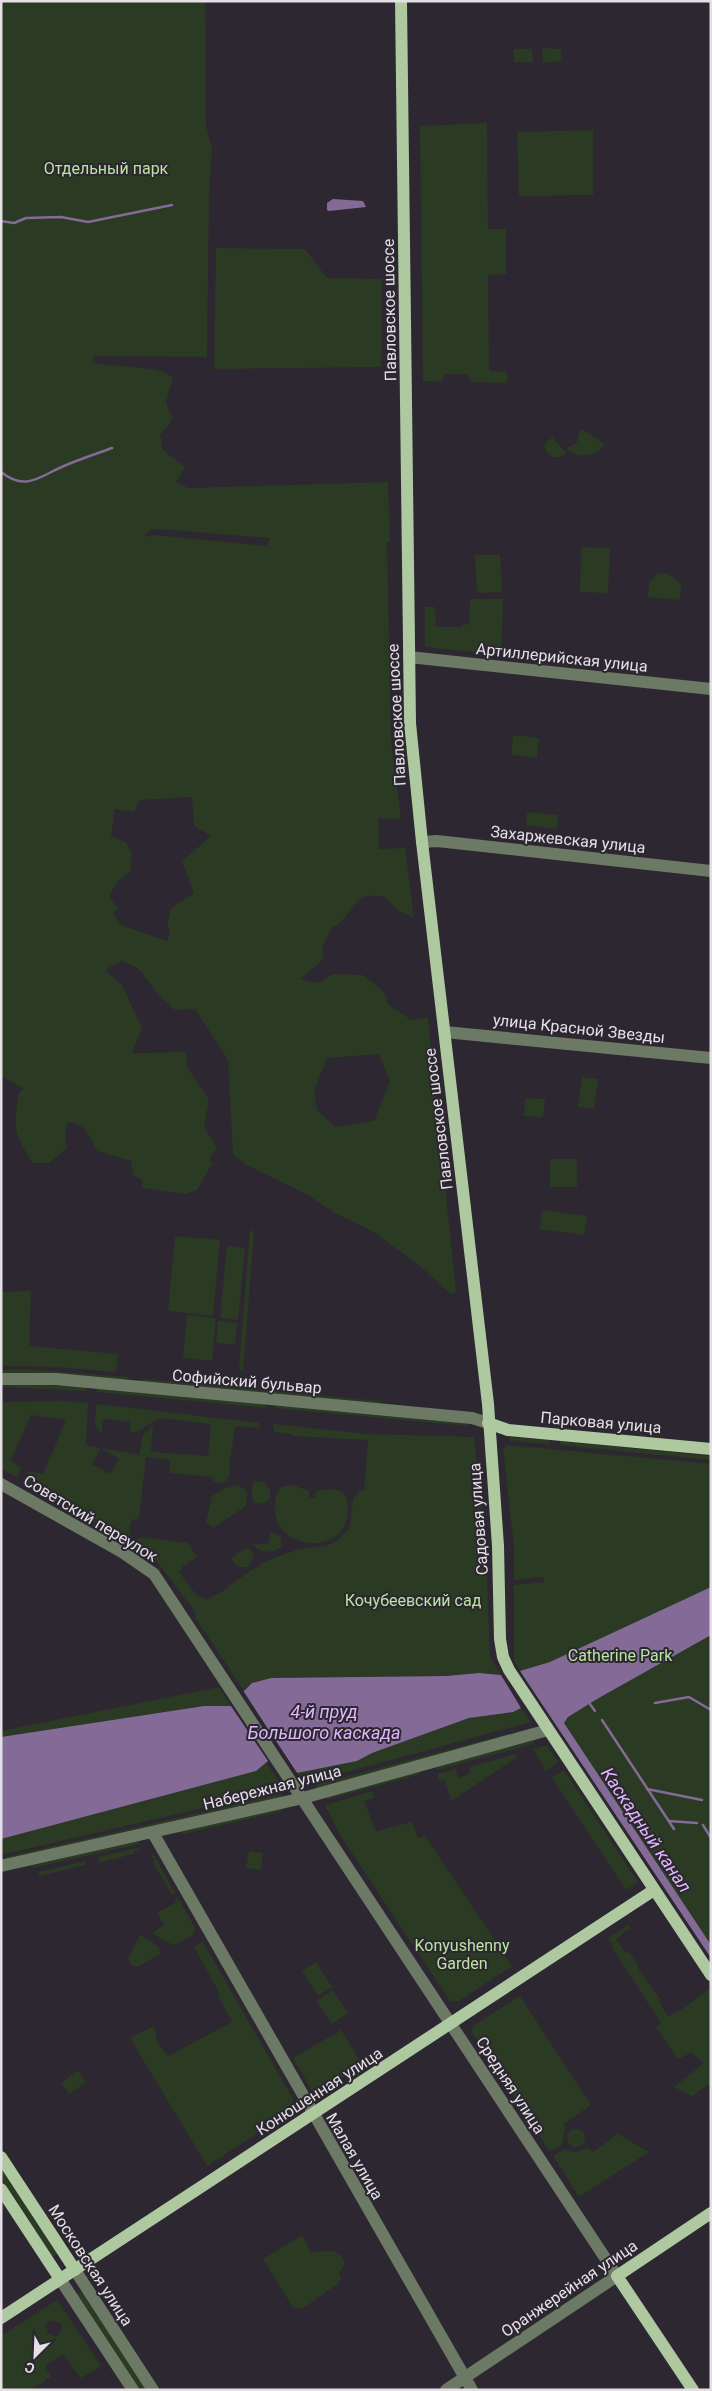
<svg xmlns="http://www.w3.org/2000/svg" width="712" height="2391" viewBox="0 0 712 2391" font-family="Roboto,sans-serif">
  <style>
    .green { fill: #2b3a23; fill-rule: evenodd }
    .water { fill: #846a96 }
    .pier { fill: #2c2730 }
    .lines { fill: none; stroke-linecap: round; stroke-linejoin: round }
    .stream { stroke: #846a96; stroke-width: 2.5 }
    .minor { stroke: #6c7965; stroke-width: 12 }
    .major { stroke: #aec8a0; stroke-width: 12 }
    .labels { text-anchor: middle; stroke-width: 4; stroke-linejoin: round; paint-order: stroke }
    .park-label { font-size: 16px; fill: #b9e5a0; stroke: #2c2730 }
    .street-label { font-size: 16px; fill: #e4e0e6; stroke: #2c2730 }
    .water-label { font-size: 18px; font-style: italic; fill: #e0b7fc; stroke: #2c2730 }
  </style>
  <rect width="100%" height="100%" fill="#2c2730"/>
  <g class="green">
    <path d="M1,1H205L206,126L212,148L209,197L207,357L94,356L92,362C113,369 158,363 173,378L166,402L173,419L160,435L163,450L185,467L176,482L188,488L388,482L390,542H387L391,740L401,819L378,818L379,849L405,848L414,918L396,909L384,896C379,896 369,895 364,897C349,905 347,922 332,927L322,948L324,959L300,979L319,983L332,974L363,975L384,992L388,1004L411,1020L428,1017L456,1293H450L420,1266L372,1231L335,1213L308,1195L245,1164L233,1155L228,1060L195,1009L175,1010L156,992L138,968L122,961L105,970L122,985L142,1028L132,1053L186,1052L188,1068L209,1100L204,1127L217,1147L209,1160L213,1162L197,1190L185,1194L142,1188L143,1181L133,1175L131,1161L97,1151C90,1136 85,1124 68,1122L65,1133L67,1148L49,1163H33C13,1133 13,1128 19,1092L24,1089L1,1076ZM157,529L269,538H270L266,546L156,535L143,537L151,530ZM192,797L194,826L211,836L182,861L194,893L171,908L167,925L170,931L167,941L121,925L113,913L118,909L109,896L117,882L130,872L132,854L126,842L111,836L115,809L134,812L140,800ZM379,1054L390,1081L374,1121L335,1127L317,1110L314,1091L327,1058Z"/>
    <polygon points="544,48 561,49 561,61 543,63 542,50"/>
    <polygon points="514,49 532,49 533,62 514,62"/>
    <polygon points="487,123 488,229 506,229 506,274 488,275 489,371 507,372 507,383 470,382 468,374 445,374 442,382 423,381 420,126"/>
    <polygon points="593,130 593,195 519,196 517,132"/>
    <polygon points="216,248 305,249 327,278 382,279 381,367 214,369"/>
    <path d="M580,430H584L605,445C593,457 580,459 566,449L577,442Z"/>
    <polygon points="552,437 567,453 561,457 553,457 547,453 544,446"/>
    <polygon points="581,547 610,548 608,593 580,592"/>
    <polygon points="475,555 500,555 502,592 477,593"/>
    <polygon points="659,573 668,574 681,584 680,600 648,597 649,581"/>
    <polygon points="470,599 503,599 501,655 425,647 425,607 435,607 436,627 462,627 462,625 469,624"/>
    <polygon points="513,735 539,738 537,758 511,755"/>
    <polygon points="527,812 558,815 557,829 526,825"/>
    <polygon points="582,1077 598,1079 594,1109 578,1107"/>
    <polygon points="525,1098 545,1099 543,1117 524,1116"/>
    <rect x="550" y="1159" width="27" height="28"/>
    <polygon points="542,1210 587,1216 584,1235 540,1229"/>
    <polygon points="250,1231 254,1231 243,1371 239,1370"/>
    <polygon points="175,1236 220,1240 213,1316 168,1311"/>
    <polygon points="227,1246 245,1248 238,1320 220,1318"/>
    <polygon points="31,1291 29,1346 118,1354 116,1372 57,1367 1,1366 1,1292"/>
    <polygon points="187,1315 216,1318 212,1361 183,1358"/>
    <polygon points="218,1321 237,1323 235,1345 216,1343"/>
    <polygon points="24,1369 127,1377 127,1381 1,1374 1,1370"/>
    <polygon points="143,1379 381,1401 381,1405 142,1383"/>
    <polygon points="1,1383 87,1387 87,1391 1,1387"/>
    <polygon points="97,1388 264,1404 266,1408 97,1392"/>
    <path d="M62,1401L88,1403L86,1445L139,1455L143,1435L153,1426L151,1452L208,1456L211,1424L159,1418L135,1433L130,1431V1422L103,1419L102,1434L95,1426L96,1404L260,1423L259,1428L237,1426L235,1428L229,1467V1478L222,1483L214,1482L211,1477L170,1473L169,1460L146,1457L139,1519L132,1520L129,1528L131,1529L129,1537L125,1541L23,1481L29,1471L43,1474L66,1420L31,1415L11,1460L21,1468L18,1478L1,1469V1402ZM101,1448L119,1459L110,1474L92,1464Z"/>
    <polygon points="277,1405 468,1423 468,1426 274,1408"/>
    <polygon points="273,1424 368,1434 474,1437 486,1546 490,1657 501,1675 479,1673 446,1676 271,1678 252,1683 244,1691 194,1616 196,1614 193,1609 155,1559 133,1545 136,1545 138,1541 136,1540 140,1537 188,1543 197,1557 182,1567 183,1569 179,1572 198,1597 204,1597 206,1600 228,1588 228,1586 266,1561 299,1549 325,1546 335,1542 348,1530 351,1519 353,1499 359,1491 364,1491 368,1440 292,1436 292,1434 274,1432"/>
    <polygon points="509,1437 549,1440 549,1444 509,1441"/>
    <polygon points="560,1441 711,1456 711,1460 560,1445"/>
    <polygon points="508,1445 711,1464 711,1958 514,1662 514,1585 544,1582 543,1577 514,1580 514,1546 503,1449"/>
    <path d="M255,1481L264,1482L270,1489V1498L265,1503L256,1504C251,1499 250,1486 255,1481Z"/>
    <polygon points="236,1485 244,1488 247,1493 246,1506 213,1528 206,1522 212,1496 223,1489"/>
    <path d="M293,1485L309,1491V1497L315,1498L316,1491C339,1486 351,1489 347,1517C342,1556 273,1551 275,1506C275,1498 277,1491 283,1486Z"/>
    <path d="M270,1532L280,1535L282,1546C273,1554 260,1554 253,1544L269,1543Z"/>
    <polygon points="248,1547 253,1553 253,1560 247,1567 237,1567 231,1558"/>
    <polygon points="219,1687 231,1706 204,1706 1,1737 1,1731"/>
    <polygon points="521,1708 531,1722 306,1783 297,1773 357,1761 372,1753 469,1718 509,1713"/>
    <polygon points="530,1728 532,1731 315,1790 315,1786 319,1784"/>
    <polygon points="535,1740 533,1744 437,1770 434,1767"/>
    <polygon points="547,1745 558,1762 546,1771 533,1749"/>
    <polygon points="516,1754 516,1758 451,1801 445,1780 439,1781 437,1774 456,1769 458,1778 470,1773 469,1767"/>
    <polygon points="266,1762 284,1789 1,1855 1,1839 256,1771"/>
    <polygon points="564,1770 638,1882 626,1890 552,1778"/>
    <polygon points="422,1771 417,1775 329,1799 324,1798"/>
    <polygon points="372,1791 374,1798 364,1801 376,1831 412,1822 418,1838 425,1836 512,1966 459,2001 450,2001 340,1835 325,1805"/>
    <polygon points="281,1794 283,1797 1,1861 1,1858"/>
    <polygon points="285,1808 283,1811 183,1834 179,1832"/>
    <polygon points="139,1840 139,1844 37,1867 32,1868 31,1866"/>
    <polygon points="141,1847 139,1852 135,1850 133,1854 99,1863 98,1857"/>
    <polygon points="249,1851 263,1853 261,1870 246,1868"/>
    <polygon points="153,1853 175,1893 172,1895 153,1863 155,1859 151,1857"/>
    <polygon points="85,1861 86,1865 39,1876 39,1872"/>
    <polygon points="178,1897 195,1928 194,1934 175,1945 166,1942 152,1933 164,1925 157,1913 176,1902 175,1900"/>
    <polygon points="628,1925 630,1928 616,1939 626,1953 629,1952 639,1967 638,1968 661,2000 659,2002 668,2016 681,2010 709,1989 711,1991 711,2083 692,2096 674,2087 704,2063 691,2053 678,2059 656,2027 661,2023 611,1946 615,1943 612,1944 608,1938"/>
    <polygon points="140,1935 159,1947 160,1954 137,1967 130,1964 128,1958"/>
    <polygon points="203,1942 294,2100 289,2113 207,2166 130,2038 154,2026 157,2041 168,2056 232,2022 218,1996 220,1994 194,1947"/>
    <polygon points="316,1962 332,1987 318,1996 302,1971"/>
    <polygon points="333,1990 348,2013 332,2024 316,2001"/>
    <polygon points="520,1996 591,2105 563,2125 565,2129 562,2145 549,2151 471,2031 474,2025"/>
    <polygon points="341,2030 362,2064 315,2096 293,2058"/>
    <polygon points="78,2070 86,2082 69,2094 61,2083"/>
    <circle cx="576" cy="2138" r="9"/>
    <polygon points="618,2134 649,2152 579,2197 553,2156 565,2149 573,2152 588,2148 593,2152"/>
    <polygon points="1,2166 58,2253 52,2257 1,2179"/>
    <path d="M302,2235L311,2253C323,2251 341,2247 345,2263L339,2272L341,2279L339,2283L302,2309L298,2307L294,2309L263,2259Z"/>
    <polygon points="82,2291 147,2390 139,2390 77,2294"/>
    <path d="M57,2300L101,2366L81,2378L63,2354L45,2366L51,2377L31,2390H1V2336ZM53,2320L61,2324L62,2327L58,2335L55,2337L47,2333L48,2329L45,2327L48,2321L52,2322Z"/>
  </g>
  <g class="water">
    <polygon points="333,199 363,201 366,207 329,211 327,210 327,203"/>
    <polygon points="711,1587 711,1635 597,1699 568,1717 564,1723 711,1945 711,1958 520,1671 550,1662"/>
    <polygon points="479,1673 501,1675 521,1708 513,1712 469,1718 372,1753 357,1761 297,1773 243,1692 252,1683 271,1678 446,1676"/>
    <polygon points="204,1706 231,1706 268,1761 256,1771 1,1839 1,1737"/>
  </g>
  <polygon class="pier" points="242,1689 266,1726 299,1776 295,1775 241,1693"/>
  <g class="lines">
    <g class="stream">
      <polyline points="1,221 14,223 26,218 61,217 88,222 172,205"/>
      <path d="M1,472C26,492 40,476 64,466C80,459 96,454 112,448"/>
      <polyline points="655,1703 689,1697 711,1710"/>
      <polyline points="590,1704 595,1711"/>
      <polyline points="602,1720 674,1829"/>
      <polyline points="647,1789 702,1800"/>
      <polyline points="669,1821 697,1823"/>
      <polyline points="703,1825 711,1838"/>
    </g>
    <g class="minor">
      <polyline points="409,657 711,689"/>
      <polyline points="422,842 437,841 711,871"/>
      <polyline points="445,1032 711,1058"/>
      <polyline points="1,1379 56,1379 472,1418 488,1423"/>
      <polyline points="1,1484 122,1552 154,1574 617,2276 446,2390"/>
      <polyline points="153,1833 472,2390"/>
      <polyline points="1,1866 303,1798 548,1730"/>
      <polyline points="75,2270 153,2390"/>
      <polyline points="60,2279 133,2390"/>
    </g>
    <g class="major">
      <polyline points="401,1 410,723 422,842 488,1404 498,1546 500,1639 503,1657 509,1670 711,1975"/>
      <polyline points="488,1423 508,1430 711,1449"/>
      <polyline points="1,2157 75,2270"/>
      <polyline points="1,2189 60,2279"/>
      <polyline points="1,2318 654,1890"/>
      <polyline points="693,2390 617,2276 711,2213"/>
    </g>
  </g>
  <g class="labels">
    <g class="park-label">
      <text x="106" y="174">Отдельный парк</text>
      <text x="413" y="1606">Кочубеевский сад</text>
      <text x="620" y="1661">Catherine Park</text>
      <text x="462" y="1951">Konyushenny<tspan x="462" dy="18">Garden</tspan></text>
    </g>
    <g class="street-label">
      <text transform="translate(389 310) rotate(-91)" y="6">Павловское шоссе</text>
      <text transform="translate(562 657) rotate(6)" y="6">Артиллерийская улица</text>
      <text transform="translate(396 715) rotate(-93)" y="6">Павловское шоссе</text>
      <text transform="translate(568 839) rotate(6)" y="6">Захаржевская улица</text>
      <text transform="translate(579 1028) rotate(6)" y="6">улица Красной Звезды</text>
      <text transform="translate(438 1119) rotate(-97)" y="6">Павловское шоссе</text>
      <text transform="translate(247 1381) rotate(5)" y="6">Софийский бульвар</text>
      <text transform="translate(601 1422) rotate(5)" y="6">Парковая улица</text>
      <text transform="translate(91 1518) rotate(31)" y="6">Советский переулок</text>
      <text transform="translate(478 1519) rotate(-94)" y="6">Садовая улица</text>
      <text transform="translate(272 1787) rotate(-14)" y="6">Набережная улица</text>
      <text transform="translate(511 2085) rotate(57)" y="6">Средняя улица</text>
      <text transform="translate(319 2091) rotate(-33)" y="6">Конюшенная улица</text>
      <text transform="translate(355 2156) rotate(60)" y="6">Малая улица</text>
      <text transform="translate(91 2265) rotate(57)" y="6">Московская улица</text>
      <text transform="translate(569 2288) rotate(-34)" y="6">Оранжерейная улица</text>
    </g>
    <g class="water-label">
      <text x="324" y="1718">4-й пруд<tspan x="324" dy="21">Большого каскада</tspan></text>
      <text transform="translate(646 1830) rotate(56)" y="6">Каскадный канал</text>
    </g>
  </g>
  <rect width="712" height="2391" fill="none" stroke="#e4e0e6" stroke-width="5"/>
  <g transform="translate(35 2356) rotate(204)" stroke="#2c2730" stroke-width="4" paint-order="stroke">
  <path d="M0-4L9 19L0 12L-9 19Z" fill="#e4e0e6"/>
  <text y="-8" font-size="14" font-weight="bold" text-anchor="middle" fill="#e4e0e6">С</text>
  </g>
</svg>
